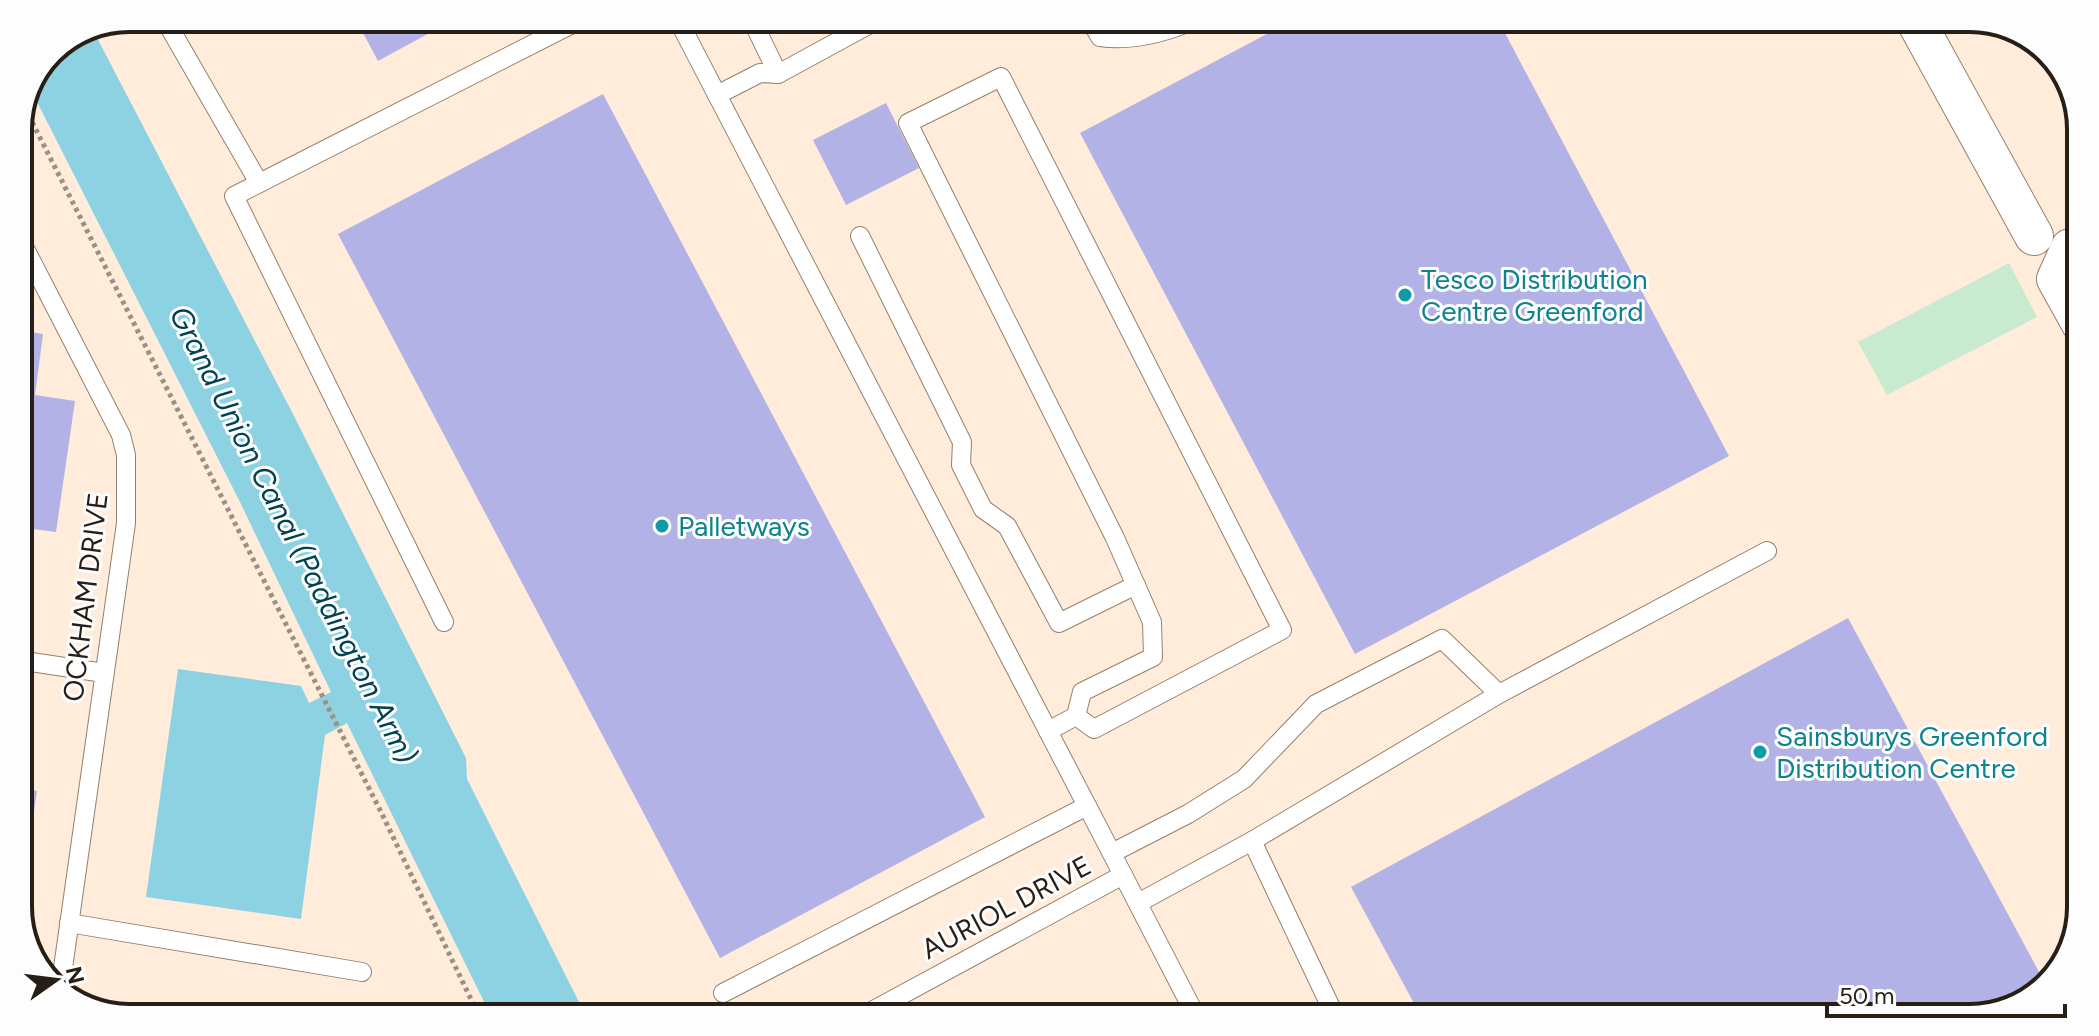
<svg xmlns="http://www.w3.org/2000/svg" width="2099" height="1036" viewBox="0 0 2099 1036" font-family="Figtree,sans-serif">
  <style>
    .green { fill: #c8eace }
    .water { fill: #8cd2e3 }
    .building { fill: #b3b2e7 }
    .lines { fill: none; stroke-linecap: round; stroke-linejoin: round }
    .service-casing { stroke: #95806b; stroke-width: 20 }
    .minor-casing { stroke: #95806b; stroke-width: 40 }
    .path { stroke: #9d8f81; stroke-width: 5; stroke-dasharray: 4 4; stroke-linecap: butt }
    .service { stroke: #fff; stroke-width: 18 }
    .minor { stroke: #fff; stroke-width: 38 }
    .culture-dot { fill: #0f9aa8; stroke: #fdfdfd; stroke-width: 3 }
    .labels { text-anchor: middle; stroke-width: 6; stroke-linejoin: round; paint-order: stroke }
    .culture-label { font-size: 28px; fill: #0d838f; stroke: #fdfdfd; text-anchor: start }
    .street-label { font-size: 28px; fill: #271f16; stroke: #fdfdfd }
    .water-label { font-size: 30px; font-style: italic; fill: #00424f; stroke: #fdfdfd }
    .rim { fill: none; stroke: #271f16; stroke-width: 4 }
  </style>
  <rect width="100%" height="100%" fill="#ffecda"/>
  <polygon class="green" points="2009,263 2037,317 1887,395 1858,342"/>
  <polygon class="water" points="94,32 294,416 466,758 467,779 587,1018 492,1018 347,723 325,735 301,919 146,897 178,669 301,686 309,703 331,692 240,502 32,92 51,50"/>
  <g class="building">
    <polygon points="355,18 457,18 378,61"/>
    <polygon points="1297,18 1497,18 1729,456 1355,654 1080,133"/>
    <polygon points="603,94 985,817 720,958 338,234"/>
    <polygon points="886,103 919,168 846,205 813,140"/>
    <polygon points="18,330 43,334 35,395 75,401 56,532 18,527"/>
    <polygon points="1848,618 2045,983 2031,1000 1970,1018 1422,1018 1351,887"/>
    <polygon points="18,788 37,791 20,905 18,905"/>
  </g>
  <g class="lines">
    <g class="service-casing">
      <g id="service">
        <polyline points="164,18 259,183"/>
        <polyline points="677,18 1123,875"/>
        <polyline points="751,18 778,74"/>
        <path d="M1089,18L1100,37C1134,42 1168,32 1199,18"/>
        <polyline points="717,95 760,73 778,74 881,18"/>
        <polyline points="18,235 121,435 126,455 126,523 60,989"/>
        <polyline points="860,236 962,442 961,465 983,509 1007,526 1059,623 1136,585"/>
        <polyline points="444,622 234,196 584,18"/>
        <polyline points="18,660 104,673"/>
        <polyline points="1048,731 1076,716 1082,692 1153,657 1152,622 1115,538 908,123 1001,77 1282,630 1094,729 1076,716"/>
        <polyline points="1252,841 1336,1018"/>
        <polyline points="1112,853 1188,814 1244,779 1316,704 1442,639 1499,694"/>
        <polyline points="1138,903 1252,841 1499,694 1767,551"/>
        <polyline points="69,923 362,972"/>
        <polyline points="723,993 1087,806"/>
        <polyline points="859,1018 1123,875 1197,1018"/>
      </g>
    </g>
    <g class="minor-casing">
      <g id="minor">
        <polyline points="1914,18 2034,236"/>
        <polyline points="2081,245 2070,248 2056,279 2081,324"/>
      </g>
    </g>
    <polyline class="path" points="25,108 382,814 480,1018"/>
    <use href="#service" class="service"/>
    <use href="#minor" class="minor"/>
  </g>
  <g class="culture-dot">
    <circle cx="1405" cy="295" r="8"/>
    <circle cx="662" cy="526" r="8"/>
    <circle cx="1760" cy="752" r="8"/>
  </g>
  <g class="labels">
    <g class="culture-label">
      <text x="1421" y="289">Tesco Distribution<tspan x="1421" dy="32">Centre Greenford</tspan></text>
      <text x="678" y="536">Palletways</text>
      <text x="1776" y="746">Sainsburys Greenford<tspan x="1776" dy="32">Distribution Centre</tspan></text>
    </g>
    <g class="street-label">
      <text transform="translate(85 597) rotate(-83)" y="10">OCKHAM DRIVE</text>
      <text transform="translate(1006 907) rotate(-28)" y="10">AURIOL DRIVE</text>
    </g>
    <g class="water-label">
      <text transform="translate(293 535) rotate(63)" y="10">Grand Union Canal (Paddington Arm)</text>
    </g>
  </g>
  <path d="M0 0H2099V1036H0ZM129 32H1970A97 97 0 0 1 2067 129V907A97 97 0 0 1 1970 1004H129A97 97 0 0 1 32 907V129A97 97 0 0 1 129 32Z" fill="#fdfdfd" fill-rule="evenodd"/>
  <path class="rim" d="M129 32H1970A97 97 0 0 1 2067 129V907A97 97 0 0 1 1970 1004H129A97 97 0 0 1 32 907V129A97 97 0 0 1 129 32Z"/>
  <g transform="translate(56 980) rotate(76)" stroke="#fdfdfd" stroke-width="6" paint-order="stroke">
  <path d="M0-6L14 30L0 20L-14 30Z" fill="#271f16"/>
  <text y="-12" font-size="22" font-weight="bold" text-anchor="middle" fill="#271f16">N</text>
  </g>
  <path d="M1827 1004v12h238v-12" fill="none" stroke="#271f16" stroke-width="4"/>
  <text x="1839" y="1004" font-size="24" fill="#271f16" stroke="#fdfdfd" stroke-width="6" paint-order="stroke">50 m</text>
</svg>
